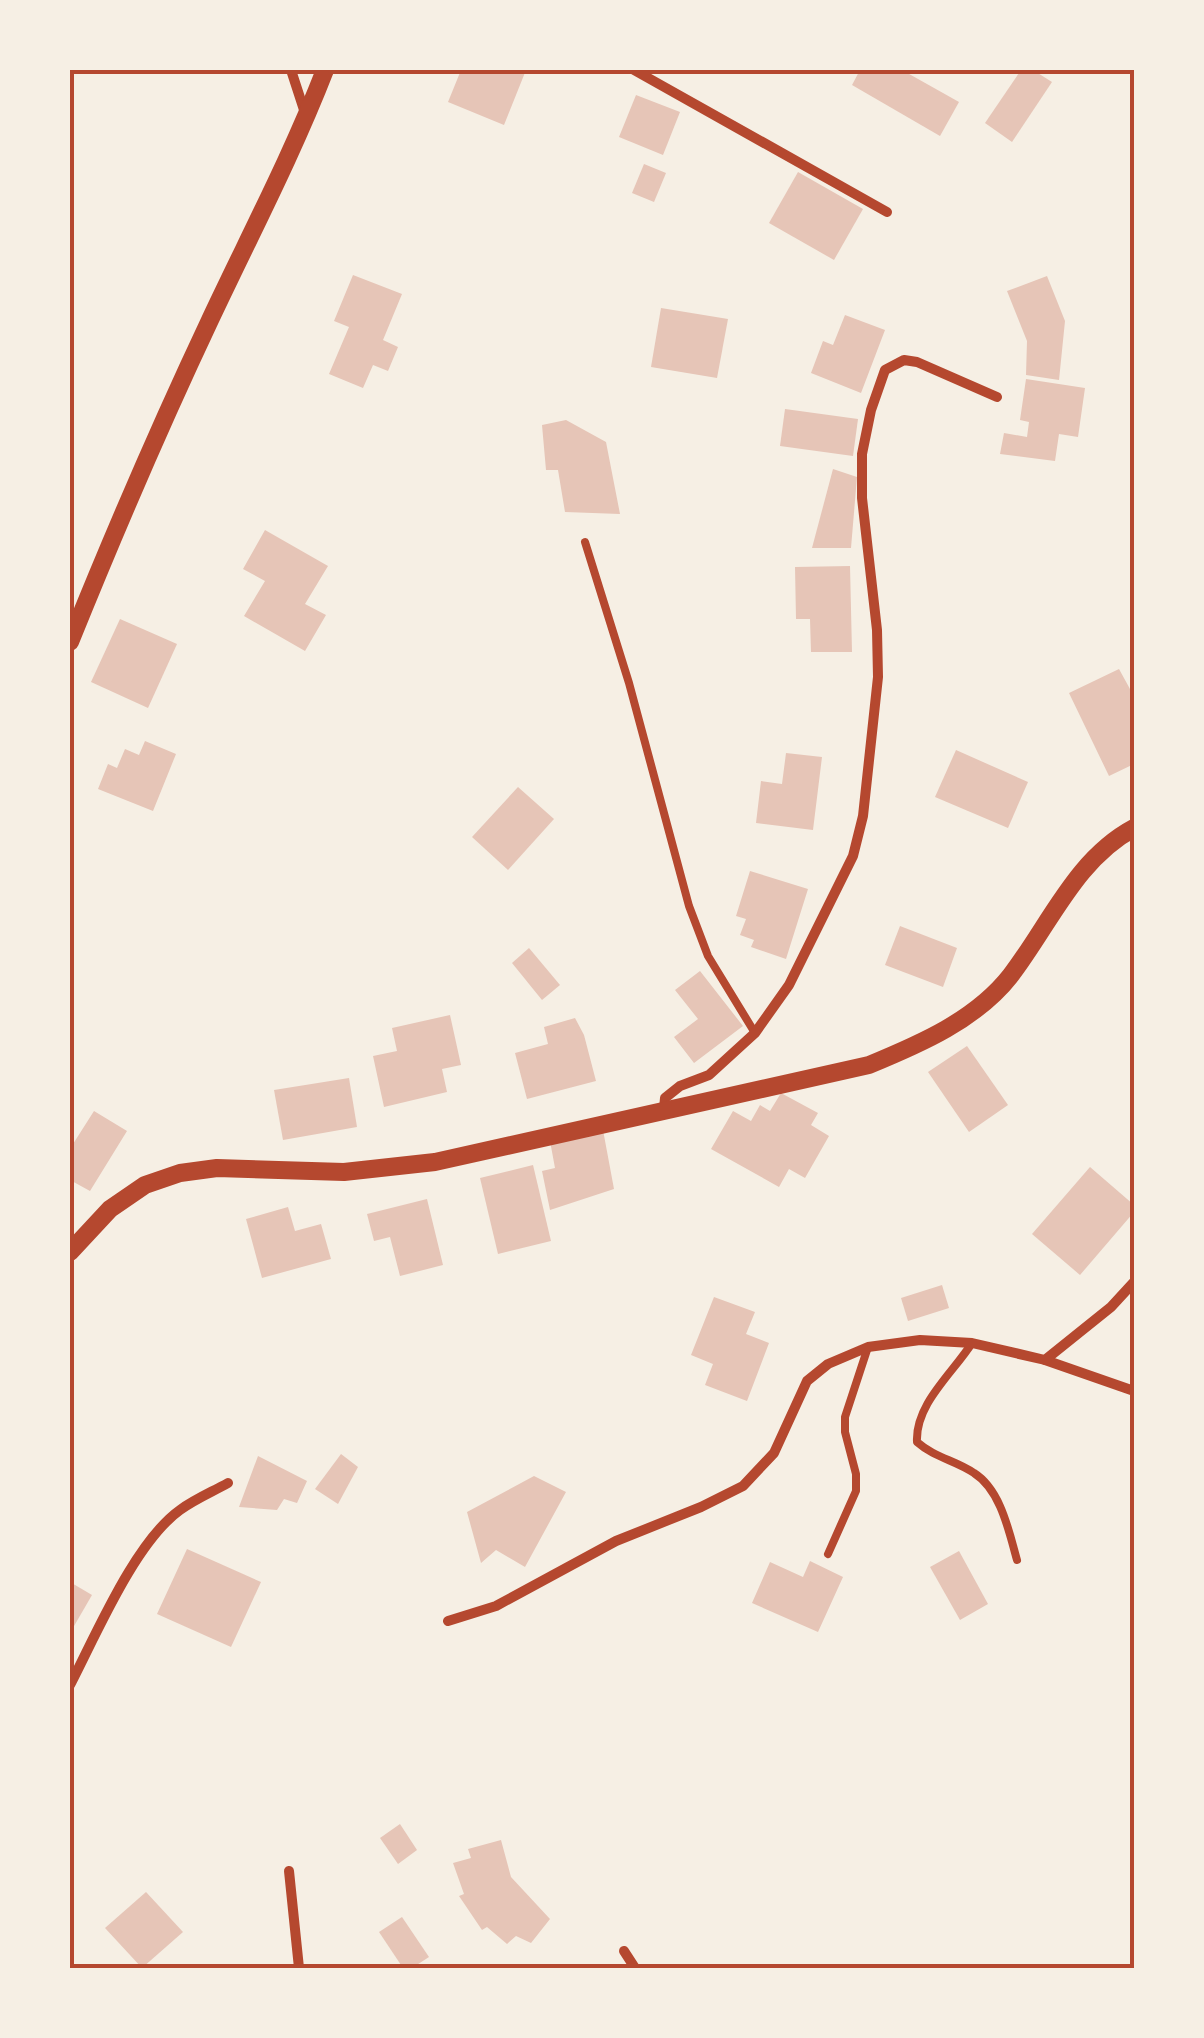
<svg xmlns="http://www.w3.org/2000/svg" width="1204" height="2038" viewBox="0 0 1204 2038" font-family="Helvetica,sans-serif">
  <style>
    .building { fill: #e6c5b7 }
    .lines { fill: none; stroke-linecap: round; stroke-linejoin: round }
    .service { stroke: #b5482f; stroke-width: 8 }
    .minor { stroke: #b5482f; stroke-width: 10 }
    .tertiary { stroke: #b5482f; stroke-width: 18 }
    .neatline { fill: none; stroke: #b5482f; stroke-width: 4 }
  </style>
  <rect width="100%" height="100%" fill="#f6efe4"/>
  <g class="building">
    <polygon points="461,70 526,70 504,125 448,102"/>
    <polygon points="860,70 902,70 959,102 940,136 852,85"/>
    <polygon points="1021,70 1033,70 1052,82 1012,142 985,123"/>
    <polygon points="636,95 680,112 663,155 619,137"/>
    <polygon points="644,164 666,173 654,202 632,193"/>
    <polygon points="798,172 863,209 834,260 769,223"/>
    <polygon points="353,275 402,294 383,340 398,347 388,371 373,365 363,388 329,374 349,327 334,321"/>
    <polygon points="1047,276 1065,321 1059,380 1026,375 1027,341 1007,291"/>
    <polygon points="661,308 728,319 717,378 651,367"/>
    <polygon points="845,315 885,330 861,393 811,373 823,341 833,345"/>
    <polygon points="1026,379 1085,388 1078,437 1059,434 1055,461 1000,454 1004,433 1027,437 1029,422 1020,420"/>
    <polygon points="785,409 858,419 853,456 780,446"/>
    <polygon points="566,420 606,442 620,514 565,512 558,470 546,470 542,425"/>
    <polygon points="833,469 857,477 851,548 812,548"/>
    <polygon points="265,530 328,566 305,604 326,615 305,651 244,616 265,581 243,569"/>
    <polygon points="850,566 852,652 811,652 810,619 796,619 795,567"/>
    <polygon points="120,619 177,644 148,708 91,682"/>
    <polygon points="1119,669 1130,689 1134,687 1134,764 1109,776 1069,693"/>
    <polygon points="145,741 176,754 153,811 98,789 108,764 117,768 125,749 139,755"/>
    <polygon points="956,750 1028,782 1008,828 935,797"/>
    <polygon points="786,753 822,757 813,830 756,823 761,781 782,784"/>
    <polygon points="518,787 554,819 508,870 472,837"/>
    <polygon points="750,871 808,889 786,959 751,947 754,940 740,935 746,919 736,916"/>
    <polygon points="900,926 957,948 943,987 885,965"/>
    <polygon points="529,948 560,985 542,1000 512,963"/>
    <polygon points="700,971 743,1026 694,1063 674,1037 698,1019 675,990"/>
    <polygon points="450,1015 461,1065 442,1069 447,1092 384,1107 373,1056 397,1051 392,1028"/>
    <polygon points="575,1018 584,1035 596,1081 527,1099 515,1053 548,1044 544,1027"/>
    <polygon points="967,1046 1008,1105 969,1132 928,1072"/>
    <polygon points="349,1078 357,1127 283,1140 274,1090"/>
    <polygon points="781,1093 818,1113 811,1125 829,1136 805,1178 789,1169 779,1187 711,1149 733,1111 751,1121 760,1105 770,1111"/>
    <polygon points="94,1111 127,1131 90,1191 70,1180 70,1143 73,1144"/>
    <polygon points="603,1130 614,1189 550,1210 542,1171 555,1168 550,1141"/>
    <polygon points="533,1165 551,1241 498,1254 480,1178"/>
    <polygon points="1090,1167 1134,1205 1134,1212 1080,1275 1032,1234"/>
    <polygon points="427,1199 443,1265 400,1276 390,1237 374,1241 367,1214"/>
    <polygon points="288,1207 295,1231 321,1224 331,1259 262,1278 246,1219"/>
    <polygon points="942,1285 949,1308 908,1321 901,1298"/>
    <polygon points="714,1297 755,1312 746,1334 769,1343 747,1401 705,1385 713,1364 691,1355"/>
    <polygon points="341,1454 358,1467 338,1504 315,1489"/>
    <polygon points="258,1456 307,1481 297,1503 284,1499 277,1510 239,1507"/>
    <polygon points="534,1476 566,1492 525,1567 496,1550 481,1563 467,1512"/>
    <polygon points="187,1549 261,1582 231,1647 157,1614"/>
    <polygon points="959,1551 988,1604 960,1620 930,1567"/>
    <polygon points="810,1561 843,1577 818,1632 752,1603 770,1562 803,1577"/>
    <polygon points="70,1582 92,1595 70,1633"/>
    <polygon points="400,1824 417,1850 398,1864 380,1838"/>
    <polygon points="501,1840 511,1877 550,1919 531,1943 516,1936 507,1944 487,1927 482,1930 459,1896 464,1894 453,1863 471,1858 468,1849"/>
    <polygon points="146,1892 183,1932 142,1968 105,1928"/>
    <polygon points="402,1917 429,1957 412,1968 403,1968 379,1932"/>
  </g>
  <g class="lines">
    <g class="service">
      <polyline points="585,542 629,683 689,906 708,956 755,1033"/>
      <path d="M972,1343C953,1373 915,1404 917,1442C935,1458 955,1460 974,1473C1001,1490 1009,1532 1017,1560"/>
      <polyline points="828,1554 856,1491 856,1474 845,1432 845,1417 868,1347"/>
    </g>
    <g class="minor">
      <polyline points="291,70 305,113"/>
      <polyline points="634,70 887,212"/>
      <polyline points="664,1109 665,1098 680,1086 709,1075 755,1033 789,985 853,856 863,816 878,677 877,630 862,498 862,454 871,410 885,370 904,360 917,362 997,397"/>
      <polyline points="1045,1360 1134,1391"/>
      <polyline points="448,1621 496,1606 616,1541 701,1507 743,1486 774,1453 807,1381 828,1364 868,1347 920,1340 972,1343 1045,1360 1111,1307 1134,1282"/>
      <path d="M70,1685C96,1635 135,1542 180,1510C195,1499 212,1492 228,1483"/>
      <polyline points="289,1871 299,1968"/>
      <polyline points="624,1951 635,1968"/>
    </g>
    <g class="tertiary">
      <path d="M70,642C114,533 160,426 210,320C249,237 292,155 325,70"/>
      <path d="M70,1252L110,1209L145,1185L180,1173L217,1168L344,1172L435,1162L869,1065C920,1044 976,1020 1011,975C1050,924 1076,859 1134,828"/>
    </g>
  </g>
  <rect width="1204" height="2038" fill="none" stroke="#f6efe4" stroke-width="145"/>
  <rect x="72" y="72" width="1060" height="1894" class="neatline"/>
</svg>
